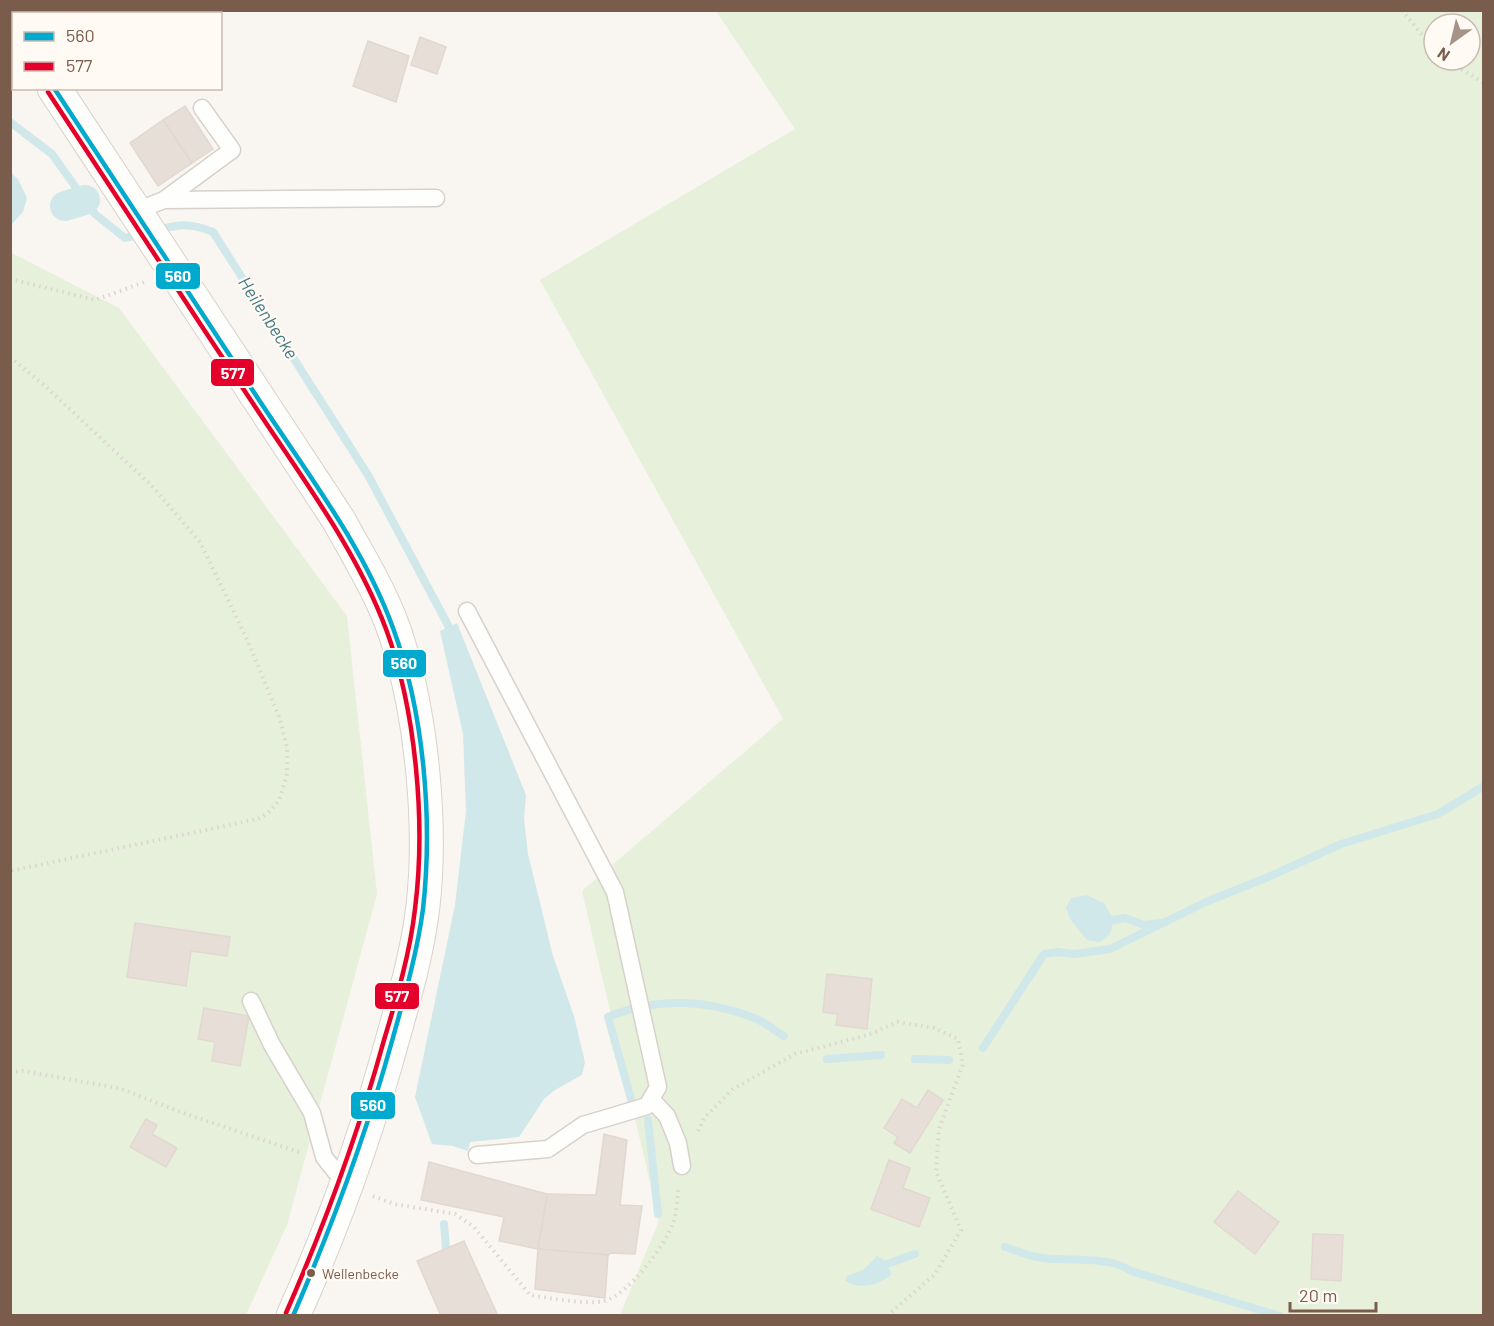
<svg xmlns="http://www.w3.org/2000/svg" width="1494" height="1326" viewBox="0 0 1494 1326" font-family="Barlow,sans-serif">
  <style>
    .green { fill: #e7f0db; fill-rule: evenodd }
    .water { fill: #d0e8ea }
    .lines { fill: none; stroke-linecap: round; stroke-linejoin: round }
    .stream { stroke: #d0e8ea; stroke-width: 8 }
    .canal { stroke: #d0e8ea; stroke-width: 30 }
    .building { fill: #e6ded7; stroke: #e2d8d2; stroke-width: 1.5 }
    .service-casing { stroke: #d7d1cb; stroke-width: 19 }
    .secondary-casing { stroke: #d9d2cb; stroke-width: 35 }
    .path { stroke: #dcd5d0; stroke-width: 4; stroke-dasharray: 1.5 4.5; stroke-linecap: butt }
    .service { stroke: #fefefd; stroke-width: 16 }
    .secondary { stroke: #fefefd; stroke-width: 33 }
    .bus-1-casing { stroke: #fffaf3; stroke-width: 9 }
    .bus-2-casing { stroke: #fffaf3; stroke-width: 9 }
    .bus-1 { stroke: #00a9ce; stroke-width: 4.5 }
    .bus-2 { stroke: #e4002b; stroke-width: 4.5 }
    .bus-dot { fill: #7a5c4d; stroke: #fffaf3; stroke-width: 2 }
    .labels { text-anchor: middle; stroke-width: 4.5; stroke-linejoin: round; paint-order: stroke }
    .bus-label { font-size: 14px; fill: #7a5c4d; stroke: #fffaf3; text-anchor: start }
    .water-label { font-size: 18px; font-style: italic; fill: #437c86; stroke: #fffaf3 }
    .line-badge { stroke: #fffaf3; stroke-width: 2 }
    .badge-label { font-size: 16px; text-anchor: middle; font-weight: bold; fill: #fff }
  </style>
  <rect width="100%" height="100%" fill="#f9f5f0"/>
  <g class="green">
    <path d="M716,11H1483V1315H620L659,1221L582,891L783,719L540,280L795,129ZM1434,24H1470V60H1434Z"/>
    <polygon points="10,252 119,308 347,616 377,894 287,1225 246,1315 11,1315"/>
  </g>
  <g class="water">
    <polygon points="11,173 18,179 27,198 23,212 11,225"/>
    <polygon points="457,623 526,795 524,819 528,854 553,956 574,1016 585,1062 582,1075 555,1090 544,1099 519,1137 470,1142 468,1151 453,1146 432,1144 415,1097 455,905 466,811 463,734 440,631"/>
    <polygon points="1086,895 1104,903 1114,920 1110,934 1100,942 1087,940 1070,919 1066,908 1071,898"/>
    <path d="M877,1256L884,1260L892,1274C881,1285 857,1291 845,1280L847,1276L863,1270Z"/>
  </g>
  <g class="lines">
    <g class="stream">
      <polyline points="10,122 52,154 95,214 125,238 142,234"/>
      <path d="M157,230C180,224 191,223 213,232L368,475L449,627"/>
      <polyline points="1114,920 1125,918 1144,925 1160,923"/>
      <polyline points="983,1048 1044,954 1058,952 1074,954 1110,949 1208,901 1266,878 1341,844 1438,814 1484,786"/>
      <polyline points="827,1059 881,1055"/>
      <polyline points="915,1059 949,1060"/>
      <path d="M631,1099L608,1017C655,997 709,999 757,1019C766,1023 775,1031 784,1036"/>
      <polyline points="648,1120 658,1214"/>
      <polyline points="444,1224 446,1248"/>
      <path d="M1005,1247C1015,1250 1026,1255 1037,1257C1064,1263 1106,1254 1131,1271L1280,1316"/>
      <polyline points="887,1264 915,1254"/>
    </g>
    <polyline class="canal" points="65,206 85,200"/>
  </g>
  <g class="building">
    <polygon points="420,37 446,47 437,74 411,65"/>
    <polygon points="368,41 409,56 396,102 353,86"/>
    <polygon points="185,106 213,149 192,163 163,120"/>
    <polygon points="163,120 192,163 158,186 130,143"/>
    <polygon points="135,923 230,937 227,956 191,951 186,986 127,977"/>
    <polygon points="827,974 872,979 867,1029 836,1025 838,1014 823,1012"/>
    <polygon points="204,1008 249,1016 240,1066 212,1061 215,1042 198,1039"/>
    <polygon points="928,1090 943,1100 910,1153 894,1143 898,1137 884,1128 902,1099 917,1108"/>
    <polygon points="146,1119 157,1125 152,1134 177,1148 166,1167 130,1147"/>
    <polygon points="604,1134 627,1140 620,1205 642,1206 635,1254 611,1253 608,1255 538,1249 547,1194 596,1195"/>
    <polygon points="889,1160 910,1168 903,1188 930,1198 919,1227 871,1209"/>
    <polygon points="429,1162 547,1194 538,1249 499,1241 504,1217 421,1200"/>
    <polygon points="1238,1191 1279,1222 1255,1254 1214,1222"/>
    <polygon points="1313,1234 1343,1235 1341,1281 1311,1279"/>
    <polygon points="464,1241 498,1316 441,1316 417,1261"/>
    <polygon points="538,1249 608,1255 605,1298 535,1289"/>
  </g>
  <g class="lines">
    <g class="service-casing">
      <g id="service">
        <polyline points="164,200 232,150 202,108"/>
        <polyline points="136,211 164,200 436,198"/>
        <polyline points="467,611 615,892 658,1087 647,1106 583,1125 548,1149 477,1155"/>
        <polyline points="251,1001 272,1045 312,1113 324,1157 347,1186"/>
        <polyline points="651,1099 667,1116 678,1143 682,1166"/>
      </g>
    </g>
    <g class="secondary-casing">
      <g id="secondary">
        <polyline points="10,24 14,28"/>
        <path d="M54,88L338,519C360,559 386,600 399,645C422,722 432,826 423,906C418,949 406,992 394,1034C368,1130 334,1225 293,1316"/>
      </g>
    </g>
    <g class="path">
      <polyline points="1402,10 1434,50"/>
      <polyline points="1446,60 1484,83"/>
      <polyline points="10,279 95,300 145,282"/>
      <polyline points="10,357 45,386 152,486 200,542 246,637 280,719 287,748 287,774 279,801 268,813 258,819 10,871"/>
      <polyline points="10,1072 23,1071 118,1088 189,1115 299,1152"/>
      <polyline points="698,1131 704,1118 733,1089 795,1054 868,1035 898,1022 934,1028 958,1039 963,1064 939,1129 936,1172 961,1230 935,1274 887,1316"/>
      <path d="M373,1196L394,1204L455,1214L474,1227L530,1295C548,1298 588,1305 604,1301C628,1295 665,1246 673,1223C677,1212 677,1198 679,1186"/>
    </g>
    <use href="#service" class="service"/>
    <use href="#secondary" class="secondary"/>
    <g class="bus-1-casing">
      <path id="bus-1" d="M54,88C124,194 194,300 263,406C310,477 364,548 393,628C424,712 433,820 423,909C417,954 404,998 392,1041C366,1135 332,1226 293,1316"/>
    </g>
    <g class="bus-2-casing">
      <path id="bus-2" d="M48,92C117,197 186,303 256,408C302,478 356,549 386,629C416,710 426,823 415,909C410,953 397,997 384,1040C358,1134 325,1224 286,1313"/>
    </g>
    <use href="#bus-1" class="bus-1"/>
    <use href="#bus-2" class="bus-2"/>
  </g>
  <circle class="bus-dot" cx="311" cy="1273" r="5"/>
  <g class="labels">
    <g class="bus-label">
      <text x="322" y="1279">Wellenbecke</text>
    </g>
    <g class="water-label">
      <text transform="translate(268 318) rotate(57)" y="6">Heilenbecke</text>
    </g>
  </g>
  <g class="line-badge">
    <rect x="155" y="262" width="46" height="28" rx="6" fill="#00a9ce"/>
    <rect x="210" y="358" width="45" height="29" rx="6" fill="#e4002b"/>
    <rect x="382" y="649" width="45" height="29" rx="6" fill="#00a9ce"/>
    <rect x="374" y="982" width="46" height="28" rx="6" fill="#e4002b"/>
    <rect x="350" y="1091" width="46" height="29" rx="6" fill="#00a9ce"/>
  </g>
  <g class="badge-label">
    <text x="178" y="282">560</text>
    <text x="233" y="379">577</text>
    <text x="404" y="669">560</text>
    <text x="397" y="1002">577</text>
    <text x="373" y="1111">560</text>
  </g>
  <rect width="1494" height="1326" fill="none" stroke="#7a5c4d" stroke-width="24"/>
  <rect x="12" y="12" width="210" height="78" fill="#fffaf3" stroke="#cabbb1" stroke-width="1.5"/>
  <rect x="24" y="32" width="30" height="9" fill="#00a9ce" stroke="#cabbb1" stroke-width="1.5"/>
  <text x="66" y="42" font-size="18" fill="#7a5c4d">560</text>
  <rect x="24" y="62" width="30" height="9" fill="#e4002b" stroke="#cabbb1" stroke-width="1.5"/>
  <text x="66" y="72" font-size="18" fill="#7a5c4d">577</text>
  <g transform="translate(1452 42) rotate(214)"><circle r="28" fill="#fffaf3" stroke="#cabbb1" stroke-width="1.5"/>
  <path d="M0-4.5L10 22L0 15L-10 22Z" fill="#a69286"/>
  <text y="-9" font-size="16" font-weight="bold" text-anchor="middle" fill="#7a5c4d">N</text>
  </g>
  <path d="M1290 1302v9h86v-9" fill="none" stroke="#7a5c4d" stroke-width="3"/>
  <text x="1299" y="1302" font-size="18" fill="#7a5c4d" stroke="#fffaf3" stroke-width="4.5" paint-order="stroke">20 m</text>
</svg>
